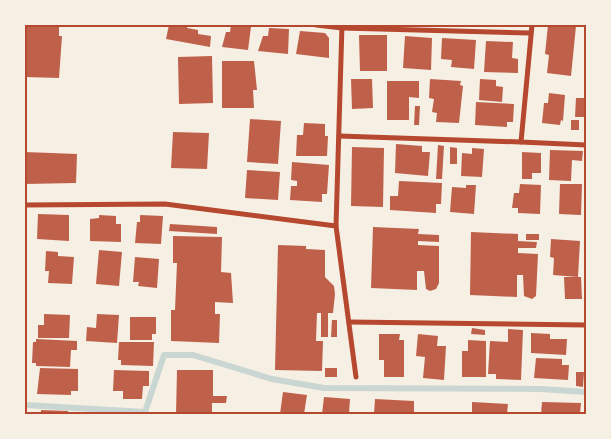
<svg xmlns="http://www.w3.org/2000/svg" width="611" height="439" viewBox="0 0 611 439" font-family="Commissioner,sans-serif">
  <style>
    .lines { fill: none; stroke-linecap: round; stroke-linejoin: round }
    .stream { stroke: #c9d6d2; stroke-width: 6 }
    .building { fill: #bf614a }
    .minor { stroke: #b5482f; stroke-width: 5 }
    .neatline { fill: none; stroke: #b5482f; stroke-width: 2 }
  </style>
  <rect width="100%" height="100%" fill="#f6efe4"/>
  <g class="lines">
    <polyline class="stream" points="25,405 145,412 164,355 193,355 272,379 324,388 541,389 586,392"/>
  </g>
  <g class="building">
    <polygon points="32,25 59,25 59,36 62,36 59,78 25,77 25,26"/>
    <polygon points="169,25 188,25 187,28 198,30 198,34 211,36 210,47 166,39"/>
    <polygon points="231,25 251,27 248,50 222,47 226,32 230,32"/>
    <polygon points="548,25 576,26 571,76 547,73 549,55 545,54"/>
    <polygon points="269,28 289,29 288,54 258,51 263,36 268,36"/>
    <polygon points="300,31 325,33 329,38 329,58 296,54"/>
    <polygon points="359,35 387,35 387,71 360,71"/>
    <polygon points="405,36 432,38 431,70 403,68"/>
    <polygon points="442,38 476,40 474,69 451,67 452,60 441,59"/>
    <polygon points="486,41 513,42 512,58 518,59 518,73 484,72"/>
    <polygon points="212,56 213,103 179,104 178,57"/>
    <polygon points="222,61 254,61 257,90 253,90 254,108 222,108"/>
    <polygon points="351,79 372,79 373,108 352,109"/>
    <polygon points="430,79 461,81 460,85 463,86 459,123 436,122 437,113 432,112 434,99 429,98"/>
    <polygon points="480,79 496,80 496,86 503,87 502,102 479,100"/>
    <polygon points="387,81 419,81 419,98 409,97 409,120 387,120"/>
    <polygon points="549,93 565,95 563,121 561,120 560,125 542,123 544,103 548,103"/>
    <polygon points="576,98 586,98 586,117 575,117"/>
    <polygon points="476,102 514,104 513,122 507,122 507,127 475,125"/>
    <polygon points="415,106 420,106 419,125 414,125"/>
    <polygon points="250,119 281,121 278,164 247,162"/>
    <rect x="571" y="120" width="8" height="10"/>
    <polygon points="304,123 325,124 325,136 328,136 327,156 296,156 297,135 303,135"/>
    <polygon points="173,132 209,133 207,169 171,168"/>
    <polygon points="396,144 422,146 422,152 430,152 428,176 395,173"/>
    <polygon points="438,145 444,146 442,179 436,179"/>
    <polygon points="352,147 384,148 383,207 351,206"/>
    <polygon points="450,147 457,148 457,164 450,164"/>
    <polygon points="472,148 484,149 482,177 461,176 462,153 472,154"/>
    <polygon points="550,150 583,151 582,161 572,160 571,181 549,180"/>
    <polygon points="25,152 77,154 76,183 25,184"/>
    <polygon points="522,152 541,153 541,173 532,173 532,179 522,179"/>
    <polygon points="292,162 329,165 327,194 322,194 322,202 290,200 291,186 297,186 297,181 291,180"/>
    <polygon points="247,170 280,172 278,200 245,198"/>
    <polygon points="399,181 442,183 441,204 436,204 436,213 390,210 390,196 398,196"/>
    <polygon points="520,184 541,185 540,214 518,213 518,208 512,208 514,193 519,193"/>
    <polygon points="560,184 582,184 581,215 559,214"/>
    <polygon points="466,185 476,185 474,214 450,212 452,187 466,188"/>
    <polygon points="38,214 69,215 69,241 37,239"/>
    <polygon points="99,215 116,216 116,224 121,224 121,242 90,241 90,219 99,218"/>
    <polygon points="140,215 163,216 161,244 135,243 137,222 140,222"/>
    <polygon points="170,224 217,227 217,234 169,231"/>
    <polygon points="373,227 419,229 418,234 439,235 439,242 418,241 418,245 439,246 439,283 436,289 430,291 426,289 424,271 417,271 417,290 371,288"/>
    <polygon points="471,232 518,234 518,241 537,242 536,248 518,248 518,253 538,254 536,296 532,299 524,296 523,275 517,275 517,297 470,295"/>
    <rect x="526" y="234" width="13" height="6"/>
    <polygon points="173,236 222,237 221,272 231,273 233,303 215,302 215,314 220,314 219,343 171,341 171,310 175,310 177,263 173,263"/>
    <polygon points="551,239 580,241 578,277 553,275 554,258 550,257"/>
    <polygon points="278,245 306,246 306,249 325,250 325,277 334,286 335,294 333,313 328,313 328,337 321,337 321,313 317,313 316,341 323,341 322,371 275,370"/>
    <polygon points="99,250 122,252 119,286 96,284"/>
    <polygon points="46,251 58,252 58,256 74,257 72,284 48,283 49,271 45,271"/>
    <polygon points="135,257 159,259 157,288 138,286 139,282 133,282"/>
    <polygon points="564,277 581,277 582,299 565,299"/>
    <polygon points="44,314 70,315 69,338 38,338 38,325 44,325"/>
    <polygon points="97,314 119,315 117,343 86,341 87,327 96,328"/>
    <polygon points="130,317 156,317 156,334 152,334 152,340 130,340"/>
    <polygon points="332,320 337,320 337,337 331,337"/>
    <polygon points="472,328 485,330 485,335 471,334"/>
    <polygon points="508,329 523,330 521,380 496,379 496,374 488,374 490,341 508,342"/>
    <polygon points="531,333 550,334 550,339 567,339 566,355 531,353"/>
    <polygon points="379,334 400,334 399,340 404,340 404,377 384,377 384,360 379,360"/>
    <polygon points="418,334 438,336 437,346 446,346 444,380 423,378 425,357 416,356"/>
    <polygon points="36,339 77,341 77,350 71,350 70,367 36,366 36,363 32,363 33,342 36,342"/>
    <polygon points="468,340 486,341 486,377 462,377 462,351 468,351"/>
    <polygon points="119,342 154,342 153,366 121,365 121,360 118,360"/>
    <polygon points="536,358 562,359 562,365 569,365 568,380 534,378"/>
    <polygon points="40,368 78,369 78,391 71,391 71,395 37,394"/>
    <rect x="325" y="368" width="12" height="9"/>
    <polygon points="114,370 149,371 149,386 143,386 142,399 123,399 123,391 113,391"/>
    <polygon points="177,370 213,370 213,396 227,396 226,403 212,403 212,414 176,414"/>
    <polygon points="576,372 584,372 583,387 576,386"/>
    <polygon points="283,392 307,395 304,414 280,414"/>
    <polygon points="324,397 350,399 349,414 322,414"/>
    <polygon points="375,399 414,401 414,414 374,414"/>
    <polygon points="472,402 508,404 507,414 472,414"/>
    <polygon points="542,402 581,403 580,414 541,414"/>
    <polygon points="41,410 68,411 68,414 41,414"/>
  </g>
  <g class="lines">
    <g class="minor">
      <polyline points="316,25 342,28 530,33"/>
      <polyline points="342,25 336,226 356,377"/>
      <polyline points="532,25 521,142 586,145"/>
      <polyline points="339,136 521,142"/>
      <polyline points="25,205 165,204 336,226"/>
      <polyline points="349,322 586,325"/>
    </g>
  </g>
  <rect width="611" height="439" fill="none" stroke="#f6efe4" stroke-width="52"/>
  <rect x="26" y="26" width="559" height="387" class="neatline"/>
</svg>
